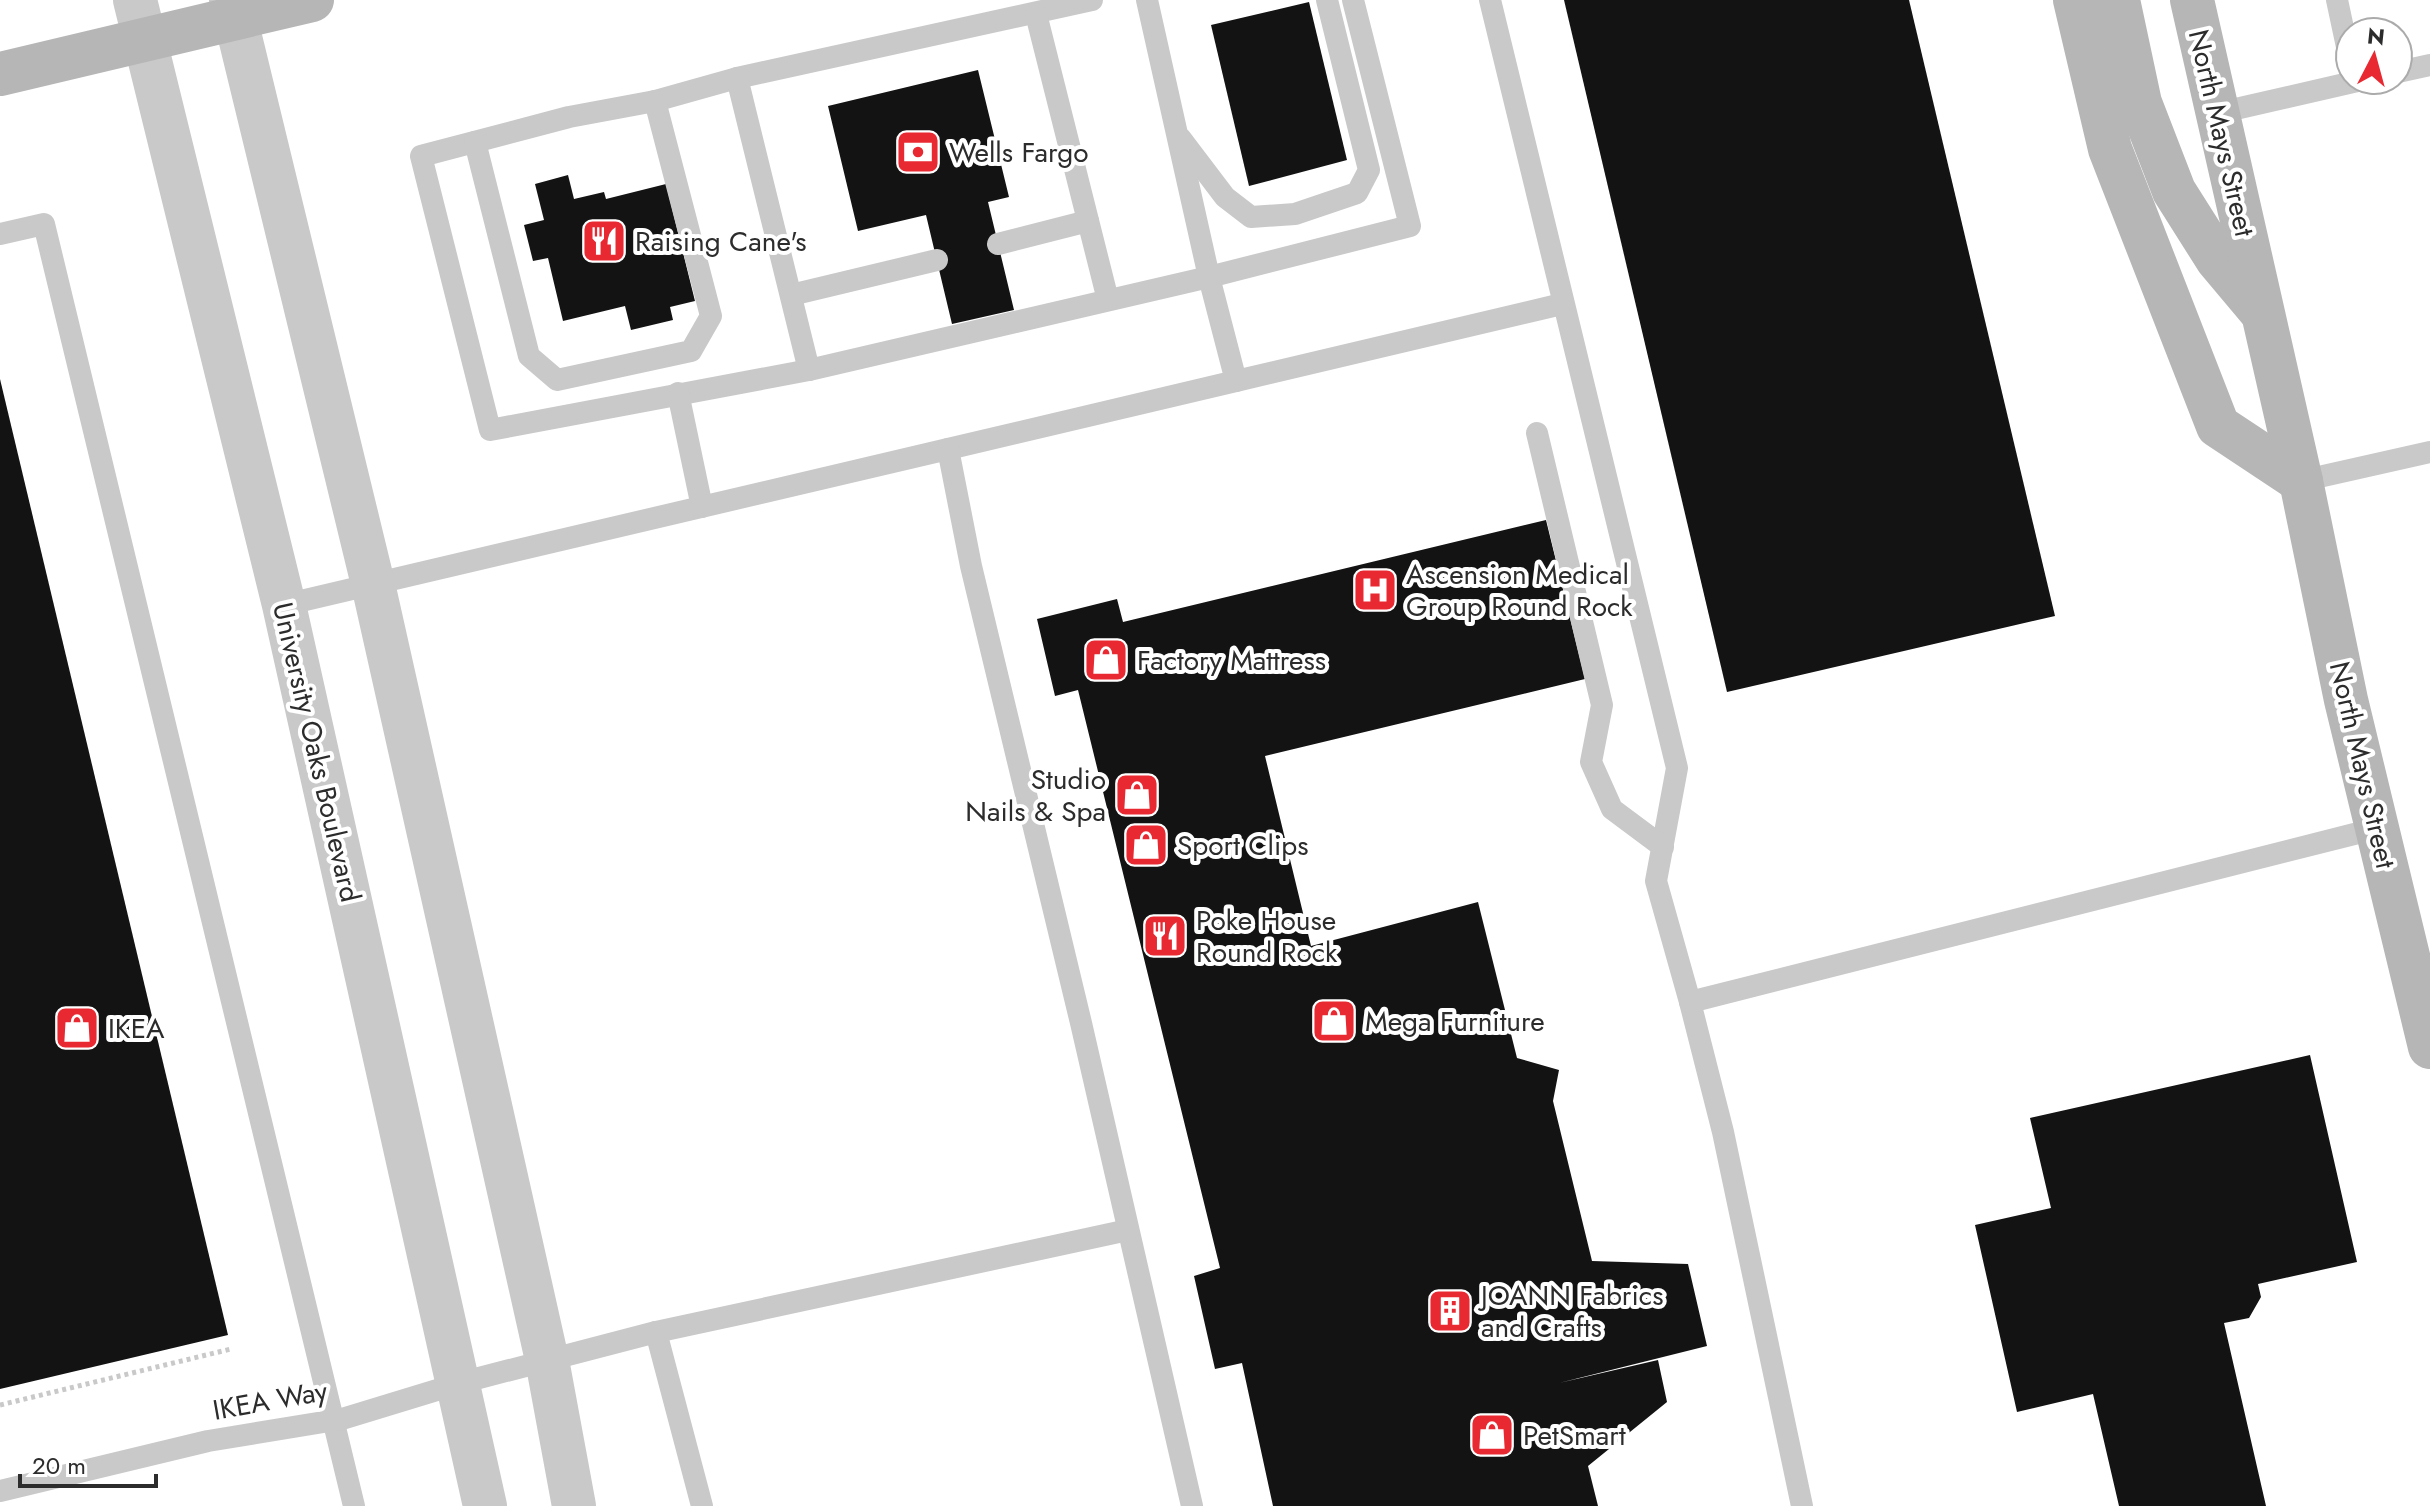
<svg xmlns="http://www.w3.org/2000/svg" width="2430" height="1506" viewBox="0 0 2430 1506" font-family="Jost,sans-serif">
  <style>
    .building { fill: #131313 }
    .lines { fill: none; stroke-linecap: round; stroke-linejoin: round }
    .path { stroke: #c9c9c9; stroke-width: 5; stroke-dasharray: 4 4; stroke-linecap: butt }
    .lane { stroke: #c9c9c9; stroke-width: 22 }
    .street { stroke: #c9c9c9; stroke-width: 44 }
    .secondary { stroke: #b6b6b6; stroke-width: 44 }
    .labels { text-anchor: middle; stroke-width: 8; stroke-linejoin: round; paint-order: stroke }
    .street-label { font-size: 28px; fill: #2c2c2c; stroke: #fff }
    .poi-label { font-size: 28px; fill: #2c2c2c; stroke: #fff; text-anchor: start }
  </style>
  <rect width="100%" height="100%" fill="#fff"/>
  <g class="building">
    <polygon points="1564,0 1909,0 2055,616 1727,692"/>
    <polygon points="1309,2 1347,160 1249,186 1211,25"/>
    <polygon points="978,70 1009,197 988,202 1014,310 952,324 926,215 858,231 828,106"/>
    <polygon points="568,175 574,199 604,192 606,199 666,184 695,301 670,307 673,320 631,330 625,306 563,321 548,258 533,261 524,225 544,220 535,184"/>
    <polygon points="0,379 228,1335 0,1389"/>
    <polygon points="1546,520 1585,679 1265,756 1311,946 1478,902 1517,1058 1559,1070 1553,1101 1592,1261 1688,1264 1707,1346 1559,1383 1658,1360 1667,1402 1588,1466 1598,1506 1273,1506 1242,1363 1215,1369 1194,1276 1220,1268 1078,690 1055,696 1037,619 1117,599 1123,622"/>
    <polygon points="2310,1055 2357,1262 2258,1284 2261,1297 2249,1318 2224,1323 2266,1506 2119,1506 2093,1394 2017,1412 1975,1225 2051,1208 2030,1118"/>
  </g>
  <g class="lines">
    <polyline class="path" points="0,1405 231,1349"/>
    <g class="lane">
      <polyline points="1092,0 737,78 655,101 569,117 421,156 490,430 809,370 1209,277 1410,226 1353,0"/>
      <polyline points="1490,0 1677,768 1656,881 1690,1002 1723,1132 1802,1506"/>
      <polyline points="2337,0 2350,61"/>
      <polyline points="1036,14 1108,300"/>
      <polyline points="2398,72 2430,65"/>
      <polyline points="737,78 809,370"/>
      <polyline points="2218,113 2362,80"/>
      <polyline points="1181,139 1225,197 1251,217 1295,214 1357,193 1369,170 1327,0"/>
      <polyline points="475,142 529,356 557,380 691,351 711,316 655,101"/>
      <polyline points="0,234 44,224 354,1506"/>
      <polyline points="998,244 1088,221"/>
      <polyline points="791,295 937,260"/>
      <polyline points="1236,381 1562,304"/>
      <polyline points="678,393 702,507"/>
      <polyline points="1537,433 1602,705 1591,762 1612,809 1663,847"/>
      <polyline points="948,449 1236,381 1209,277 1147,0"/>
      <polyline points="2301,481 2430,452"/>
      <polyline points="284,605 948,449 971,566 1081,1023 1192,1506"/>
      <polyline points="1690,1002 2378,828"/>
      <polyline points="656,1332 702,1506"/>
      <polyline points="0,1491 208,1441 342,1419 460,1383 656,1332 1128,1230"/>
    </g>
    <g class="street">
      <polyline points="135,0 284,605 485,1506"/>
      <polyline points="231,0 373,584 547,1360 574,1506"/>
    </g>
    <g class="secondary">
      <polyline points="2075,0 2110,149 2218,426 2301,481"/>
      <polyline points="2118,0 2140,103 2174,191 2217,259 2259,309"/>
      <polyline points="2192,0 2301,481 2346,700 2430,1047"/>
      <polyline points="0,74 312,0"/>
    </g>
  </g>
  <defs>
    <g id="bank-square" transform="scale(2.3)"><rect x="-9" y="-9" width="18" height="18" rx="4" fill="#e82932" stroke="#fff"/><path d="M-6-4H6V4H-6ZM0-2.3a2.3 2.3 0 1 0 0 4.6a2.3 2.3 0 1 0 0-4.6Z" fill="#fff"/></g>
    <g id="restaurant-square" transform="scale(2.3)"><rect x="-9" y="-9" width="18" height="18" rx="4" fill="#e82932" stroke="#fff"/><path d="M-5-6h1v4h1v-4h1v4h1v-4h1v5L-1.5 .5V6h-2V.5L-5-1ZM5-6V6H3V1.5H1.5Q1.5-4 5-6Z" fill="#fff"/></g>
    <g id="hospital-square" transform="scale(2.3)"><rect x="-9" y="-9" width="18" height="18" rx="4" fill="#e82932" stroke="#fff"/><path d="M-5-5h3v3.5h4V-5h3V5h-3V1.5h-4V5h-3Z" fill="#fff"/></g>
    <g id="shop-square" transform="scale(2.3)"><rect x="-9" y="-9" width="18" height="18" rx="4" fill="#e82932" stroke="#fff"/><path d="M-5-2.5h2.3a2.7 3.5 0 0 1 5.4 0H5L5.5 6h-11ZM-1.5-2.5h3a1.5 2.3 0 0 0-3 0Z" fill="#fff"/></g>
    <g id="building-square" transform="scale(2.3)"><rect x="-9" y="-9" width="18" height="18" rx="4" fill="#e82932" stroke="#fff"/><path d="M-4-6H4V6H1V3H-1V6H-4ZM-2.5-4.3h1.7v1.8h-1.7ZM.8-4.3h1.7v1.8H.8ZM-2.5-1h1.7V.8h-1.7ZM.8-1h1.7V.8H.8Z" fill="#fff"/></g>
  </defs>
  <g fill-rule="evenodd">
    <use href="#bank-square" x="918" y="152"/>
    <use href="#restaurant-square" x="604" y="241"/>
    <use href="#hospital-square" x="1375" y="590"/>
    <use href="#shop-square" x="1106" y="660"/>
    <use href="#shop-square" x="1137" y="795"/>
    <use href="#shop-square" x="1146" y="845"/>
    <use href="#restaurant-square" x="1165" y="936"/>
    <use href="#shop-square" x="1334" y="1021"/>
    <use href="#shop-square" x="77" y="1028"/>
    <use href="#building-square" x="1450" y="1311"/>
    <use href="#shop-square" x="1492" y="1435"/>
  </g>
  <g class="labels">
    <g class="street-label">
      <text transform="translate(2222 133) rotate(77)" y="10">North Mays Street</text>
      <text transform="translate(317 752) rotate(77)" y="10">University Oaks Boulevard</text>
      <text transform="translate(2363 765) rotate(77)" y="10">North Mays Street</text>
      <text transform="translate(270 1400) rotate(-10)" y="10">IKEA Way</text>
    </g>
    <g class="poi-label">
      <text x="949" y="162">Wells Fargo</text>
      <text x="635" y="251">Raising Cane's</text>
      <text x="1406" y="584">Ascension Medical<tspan x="1406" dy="32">Group Round Rock</tspan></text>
      <text x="1137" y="670">Factory Mattress</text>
      <text x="1106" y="789" text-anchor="end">Studio<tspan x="1106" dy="32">Nails &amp; Spa</tspan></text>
      <text x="1177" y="855">Sport Clips</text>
      <text x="1196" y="930">Poke House<tspan x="1196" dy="32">Round Rock</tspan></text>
      <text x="1365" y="1031">Mega Furniture</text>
      <text x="108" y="1038">IKEA</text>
      <text x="1481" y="1305">JOANN Fabrics<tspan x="1481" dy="32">and Crafts</tspan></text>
      <text x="1523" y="1445">PetSmart</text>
    </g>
  </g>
  <g transform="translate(2374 56) rotate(6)"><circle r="38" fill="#ffffff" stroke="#ababab" stroke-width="2"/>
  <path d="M0-6L14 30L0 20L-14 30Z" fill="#e82932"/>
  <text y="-12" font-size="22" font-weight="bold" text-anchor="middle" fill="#2c2c2c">N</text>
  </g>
  <path d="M20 1474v12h136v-12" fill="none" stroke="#2c2c2c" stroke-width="4"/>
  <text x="32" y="1474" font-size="24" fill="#2c2c2c" stroke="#ffffff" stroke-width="6" paint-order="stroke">20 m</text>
</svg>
